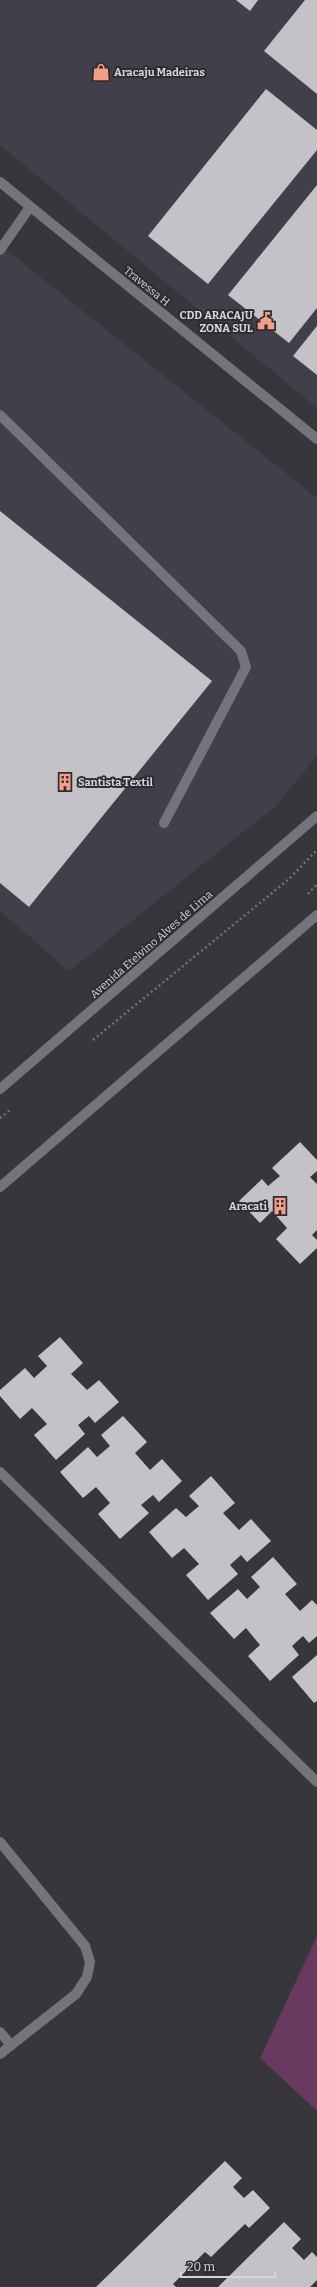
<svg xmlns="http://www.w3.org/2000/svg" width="317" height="2287" viewBox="0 0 317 2287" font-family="Bitter,serif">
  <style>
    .built { fill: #413f49 }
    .green { fill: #69395f }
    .building { fill: #c5c2c7 }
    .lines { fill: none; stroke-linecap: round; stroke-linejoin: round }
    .path { stroke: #727175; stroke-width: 2.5; stroke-dasharray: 2 3; stroke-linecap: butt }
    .lane { stroke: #75747a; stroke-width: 10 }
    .street { stroke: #75747a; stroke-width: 10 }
    .secondary { stroke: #75747a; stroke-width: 10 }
    .labels { text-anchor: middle; stroke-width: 4; stroke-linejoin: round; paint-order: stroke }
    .poi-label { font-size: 11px; font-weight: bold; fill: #d7d6d9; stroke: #2d2c31; text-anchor: start }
    .street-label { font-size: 11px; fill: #d7d6d9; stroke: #2d2c31 }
  </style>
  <rect width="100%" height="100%" fill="#37363b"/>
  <g class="built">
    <polygon points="0,0 317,0 317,408 0,145"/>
    <polygon points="0,245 317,498 317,756 276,806 69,971 0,911"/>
  </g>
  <polygon class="green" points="317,1936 317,2111 260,2058"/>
  <g class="building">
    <polygon points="236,0 258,0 250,11"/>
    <polygon points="305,0 317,0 317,94 264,51"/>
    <polygon points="266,89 317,130 317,150 208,284 148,236"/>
    <polygon points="317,185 317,308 289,343 228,295"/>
    <polygon points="317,326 317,375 293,356"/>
    <polygon points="0,511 212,681 29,907 0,883"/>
    <polygon points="300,1142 317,1160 317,1171 310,1177 317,1184 317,1230 312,1235 317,1240 317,1248 300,1264 276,1239 287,1228 272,1211 260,1223 239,1201 262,1179 268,1186 280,1176 272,1168"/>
    <polygon points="60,1337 83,1363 71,1374 87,1390 99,1380 119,1402 95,1423 89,1416 78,1425 85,1434 56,1460 34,1435 47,1424 32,1408 20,1419 0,1396 0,1390 25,1368 34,1378 47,1366 38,1356"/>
    <polygon points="123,1416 147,1442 135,1453 150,1470 162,1459 182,1481 159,1502 153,1495 141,1505 149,1513 120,1539 98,1514 110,1503 96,1487 83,1498 60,1472 88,1447 97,1457 110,1446 101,1435"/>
    <polygon points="211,1476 235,1503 223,1513 239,1530 251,1519 271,1541 247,1562 241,1555 230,1565 238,1574 208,1600 186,1575 199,1564 184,1548 172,1558 149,1532 176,1508 186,1517 199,1506 189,1496"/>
    <polygon points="273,1557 297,1584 285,1594 300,1611 312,1600 317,1605 317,1636 309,1643 303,1636 292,1646 299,1655 270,1681 248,1656 260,1645 246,1628 234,1639 210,1613 238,1589 247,1599 260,1587 251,1577"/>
    <polygon points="317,1655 317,1701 314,1703 292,1677"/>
    <polygon points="225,2161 242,2178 233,2187 244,2198 253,2190 270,2208 249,2228 245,2224 211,2257 205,2252 173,2284 176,2287 96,2287"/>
    <polygon points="284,2222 301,2239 292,2248 304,2260 312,2252 317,2257 317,2280 310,2287 218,2287"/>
  </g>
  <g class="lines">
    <g class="path">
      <polyline points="308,894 317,884"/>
      <polyline points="93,1040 289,879 317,850"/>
      <polyline points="0,1118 10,1110"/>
    </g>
    <g class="lane">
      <polyline points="0,250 30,207"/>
      <polyline points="0,415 241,651 246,667 164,823"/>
      <polyline points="0,1842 85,1946 90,1962 87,1977 76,1994 0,2054"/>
      <polyline points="0,2032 11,2045"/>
    </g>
    <g class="street">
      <polyline points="0,182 317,439"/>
      <polyline points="0,1472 317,1782"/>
    </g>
    <g class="secondary">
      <polyline points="0,1089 317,816"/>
      <polyline points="0,1187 317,915"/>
    </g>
  </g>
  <defs>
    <g id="shop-bare" transform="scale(1.38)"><path d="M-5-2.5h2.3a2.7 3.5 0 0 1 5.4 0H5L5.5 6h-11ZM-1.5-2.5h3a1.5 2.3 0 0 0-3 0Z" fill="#f49e88" stroke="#2d2c31" stroke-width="2.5" paint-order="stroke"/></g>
    <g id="civic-bare" transform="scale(1.38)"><path d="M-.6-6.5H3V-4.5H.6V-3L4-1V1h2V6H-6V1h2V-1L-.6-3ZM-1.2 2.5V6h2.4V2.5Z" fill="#f49e88" stroke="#2d2c31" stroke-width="2.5" paint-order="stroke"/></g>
    <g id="building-bare" transform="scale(1.38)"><path d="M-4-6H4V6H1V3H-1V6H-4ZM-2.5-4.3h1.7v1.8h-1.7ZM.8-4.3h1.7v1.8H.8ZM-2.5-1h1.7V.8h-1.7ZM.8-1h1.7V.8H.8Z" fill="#f49e88" stroke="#2d2c31" stroke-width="2.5" paint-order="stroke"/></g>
  </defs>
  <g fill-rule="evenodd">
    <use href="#shop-bare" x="101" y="72"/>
    <use href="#civic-bare" x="266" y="321"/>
    <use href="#building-bare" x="65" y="782"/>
    <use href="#building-bare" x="280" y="1206"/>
  </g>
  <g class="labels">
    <g class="poi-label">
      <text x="114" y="76">Aracaju Madeiras</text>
      <text x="253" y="319" text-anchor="end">CDD ARACAJU<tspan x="253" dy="13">ZONA SUL</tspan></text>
      <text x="78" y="786">Santista Textil</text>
      <text x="267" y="1210" text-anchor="end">Aracati</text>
    </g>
    <g class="street-label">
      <text transform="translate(147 286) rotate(39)" y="4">Travessa H</text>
      <text transform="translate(151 944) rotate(-41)" y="4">Avenida Etelvino Alves de Lima</text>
    </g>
  </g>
  <path d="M181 2271v6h94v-6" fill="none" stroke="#d7d6d9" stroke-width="2"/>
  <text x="187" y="2271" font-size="12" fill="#d7d6d9" stroke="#2d2c31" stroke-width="3" paint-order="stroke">20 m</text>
</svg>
